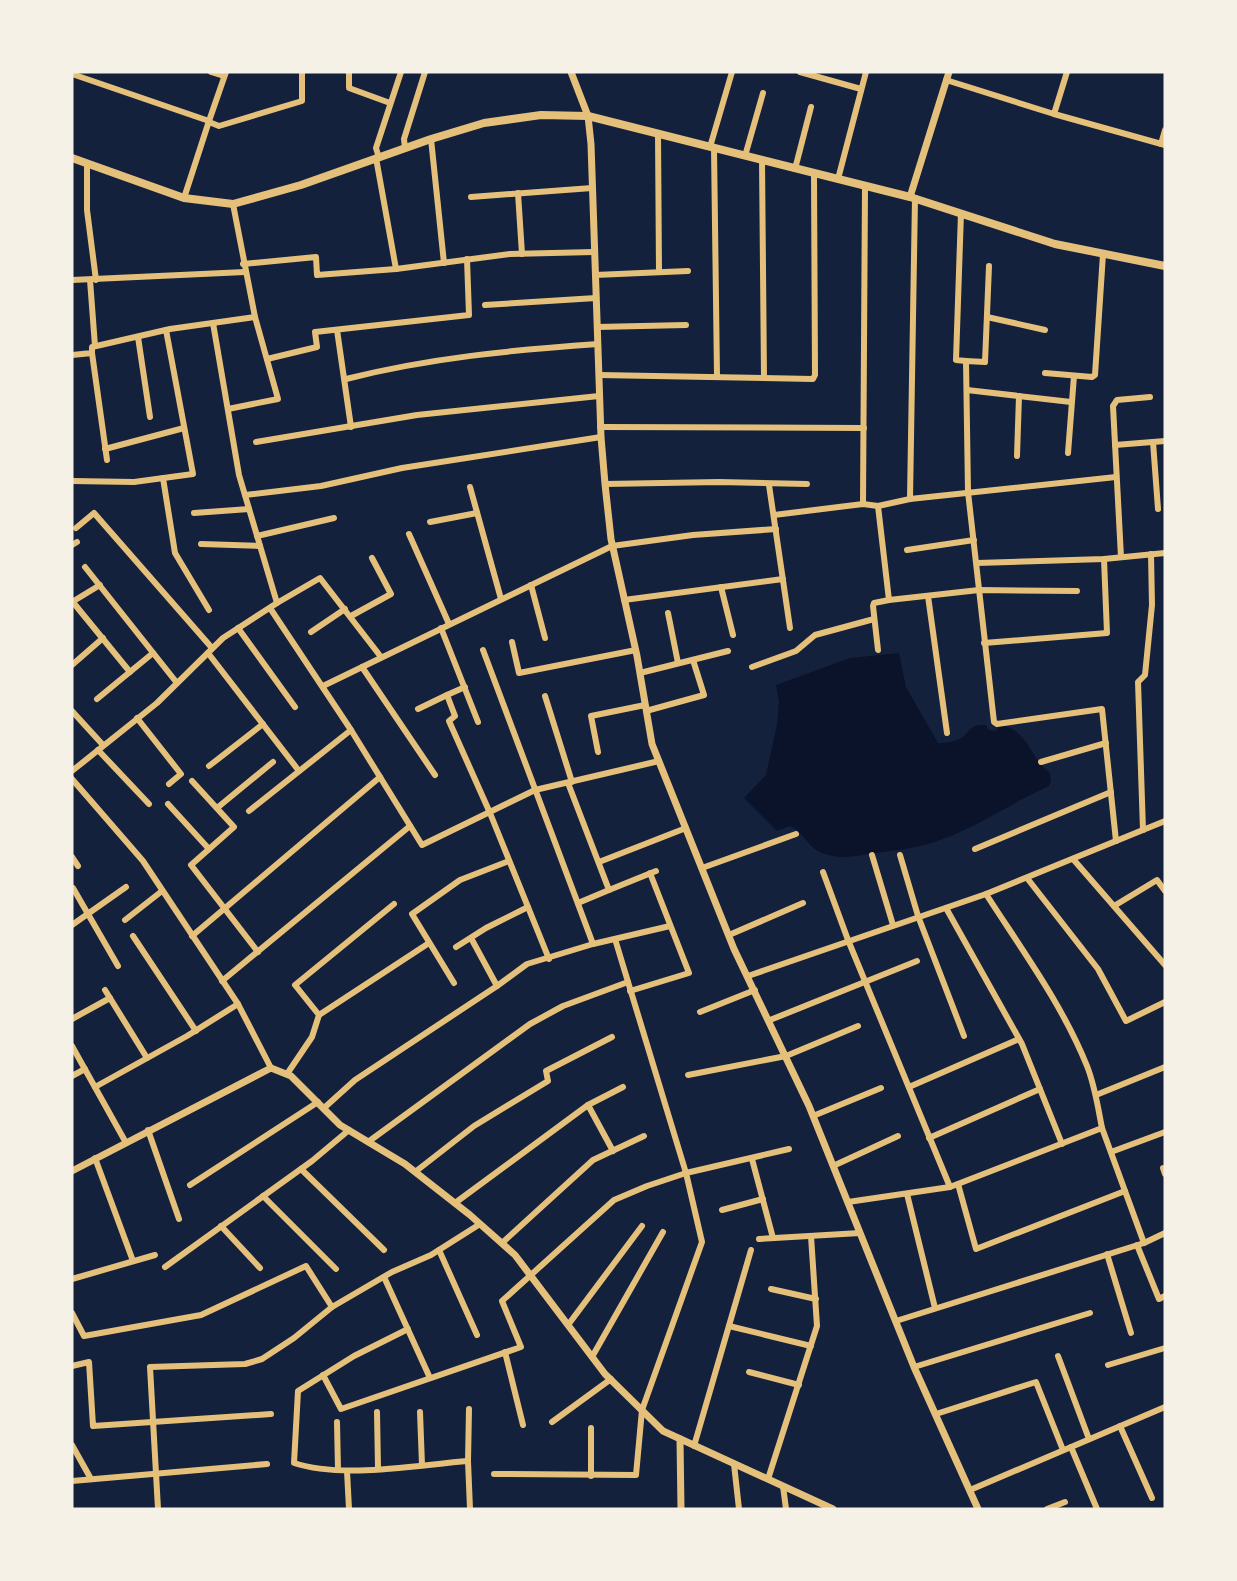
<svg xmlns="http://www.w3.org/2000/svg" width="1237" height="1581" viewBox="0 0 1237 1581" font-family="'Zilla Slab',serif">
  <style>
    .water { fill: #0b132b }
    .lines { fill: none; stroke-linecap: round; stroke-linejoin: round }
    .minor { stroke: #e5c07b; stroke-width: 6 }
    .tertiary { stroke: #e5c07b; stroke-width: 7 }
    .secondary { stroke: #e5c07b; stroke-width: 8 }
  </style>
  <rect width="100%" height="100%" fill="#14213d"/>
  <path class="water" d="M899,653L906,687L938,743C945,743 955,742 961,738C972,731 968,724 986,725L989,730L996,731L1000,725C1028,729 1029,757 1050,773L1051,780L1049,786C1014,802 980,825 943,839C922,848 897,850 875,853C857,856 839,860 822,853C807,847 807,835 790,826L777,831L744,798L766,775L777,724L779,702L776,685L850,658Z"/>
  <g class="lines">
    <g class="minor">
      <polyline points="211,72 224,76"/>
      <polyline points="349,72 349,88 390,103"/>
      <polyline points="800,72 861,89"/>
      <polyline points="72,74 209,121 184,198"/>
      <polyline points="946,80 1054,114 1165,145"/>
      <polyline points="1054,114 1067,72"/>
      <polyline points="209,121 226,72"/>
      <polyline points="209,122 219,126 302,101 302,72"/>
      <polyline points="658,134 659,272"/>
      <polyline points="431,139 444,263"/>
      <polyline points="1161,144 1165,130"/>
      <polyline points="710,147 732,72"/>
      <polyline points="405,148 404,139 425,72"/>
      <polyline points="714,148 717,376"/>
      <polyline points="745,156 763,93"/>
      <polyline points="376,158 396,269"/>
      <polyline points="379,158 376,148 401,72"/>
      <polyline points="762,160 764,378"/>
      <polyline points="87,164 87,210 96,280"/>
      <polyline points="795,169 811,107"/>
      <polyline points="838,179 866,72"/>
      <polyline points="518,193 522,254"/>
      <polyline points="471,197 592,188"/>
      <polyline points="961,213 956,360 966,361 968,492 994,722 997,724 1102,709 1116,841"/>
      <polyline points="243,264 316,257 317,275 396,269 510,254 594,252"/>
      <polyline points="595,275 688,271"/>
      <polyline points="72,280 245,272"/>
      <polyline points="90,280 95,346"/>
      <polyline points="485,305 596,298"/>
      <polyline points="987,317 1045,330"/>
      <polyline points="597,327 686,325"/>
      <polyline points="337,330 351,427"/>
      <polyline points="138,337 150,417"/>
      <polyline points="92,353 107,460"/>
      <polyline points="72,355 92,353 92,347 170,329 255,317"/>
      <polyline points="267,359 317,347 315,332 469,315 467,259"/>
      <polyline points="966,361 985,362 989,266"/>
      <polyline points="1045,373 1092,377 1095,375 1103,254"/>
      <polyline points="599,375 813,379 815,375 814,173"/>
      <path d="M346,379C429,358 512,350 598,344"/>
      <polyline points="967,390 1071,402"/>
      <polyline points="228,409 278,399 255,317 233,204"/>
      <polyline points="600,427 864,428"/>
      <polyline points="256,442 417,415 599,396"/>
      <polyline points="1153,442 1158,509"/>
      <polyline points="1115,445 1165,441"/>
      <polyline points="105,449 184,428"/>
      <polyline points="1068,453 1074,376"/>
      <polyline points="1017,456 1019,396"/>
      <polyline points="163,478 175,553 209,610"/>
      <polyline points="72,481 134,482 193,474 166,330"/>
      <polyline points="605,484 719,482 807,484"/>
      <polyline points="769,485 790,628"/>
      <polyline points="470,487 501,599"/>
      <polyline points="245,495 321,486 402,468 601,437"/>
      <polyline points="910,499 915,198"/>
      <polyline points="863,504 865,186"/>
      <polyline points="878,506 889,600 979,590 1077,591"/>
      <polyline points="194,513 249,509"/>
      <polyline points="774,515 863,504 878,506 910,499 1116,477"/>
      <polyline points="430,522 477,513"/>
      <polyline points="76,528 94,513 212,648"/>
      <polyline points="409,534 449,624"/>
      <polyline points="257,536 334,518"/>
      <polyline points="201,544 260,546"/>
      <polyline points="72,545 77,542"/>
      <polyline points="907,550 974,540"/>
      <polyline points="1121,557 1113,406 1117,400 1150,397"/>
      <polyline points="977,563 1104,559 1165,553"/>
      <polyline points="85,567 177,683"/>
      <polyline points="531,585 545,638"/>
      <polyline points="721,587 733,635"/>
      <polyline points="928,596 947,733"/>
      <polyline points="624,600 783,579"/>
      <polyline points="72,601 130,672"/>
      <polyline points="72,602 100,585"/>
      <polyline points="277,603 320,578 381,657"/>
      <polyline points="270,608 351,730 422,845 535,790 659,761"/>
      <polyline points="668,613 678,663"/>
      <polyline points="351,616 391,594 372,558"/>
      <polyline points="238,628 295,707"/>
      <polyline points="441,628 478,722"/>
      <polyline points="311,632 345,609"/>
      <polyline points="512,642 519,673 636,650"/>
      <polyline points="984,643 1107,633 1104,559"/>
      <polyline points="483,650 593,944"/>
      <polyline points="878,650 873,606 874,603 889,600"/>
      <polyline points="208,653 299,771"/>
      <polyline points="72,665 103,638"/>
      <polyline points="362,667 435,775"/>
      <polyline points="752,667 796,651 815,635 874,619"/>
      <polyline points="640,673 728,651"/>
      <polyline points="323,686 612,546 693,535 776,529"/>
      <polyline points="447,695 465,687"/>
      <polyline points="545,696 572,782"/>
      <polyline points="97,699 153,653"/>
      <polyline points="418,709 447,695 455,716 449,721 490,813 549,959"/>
      <polyline points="72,711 103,745"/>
      <polyline points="646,711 704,695 693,660"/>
      <polyline points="137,718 181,774 169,784"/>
      <polyline points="98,750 149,804"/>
      <polyline points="598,752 591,716 645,705"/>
      <polyline points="1041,762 1106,743"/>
      <polyline points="209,766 263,724"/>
      <polyline points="72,771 157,703 223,638 277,603 239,475 213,323"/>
      <polyline points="72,779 143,861 238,1004 187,1036 95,1087"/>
      <polyline points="192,781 234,827 191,865 258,952"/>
      <polyline points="568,783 609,890 578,903"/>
      <polyline points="168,804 209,849"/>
      <polyline points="217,808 273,762"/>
      <polyline points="249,811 351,730"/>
      <polyline points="1143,830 1138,682 1145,675 1152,605 1151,554"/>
      <polyline points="975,849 1111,792"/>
      <polyline points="872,855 893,925"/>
      <polyline points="900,855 918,916 964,1036"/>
      <polyline points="72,857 78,866"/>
      <polyline points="1073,859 1165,965"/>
      <polyline points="599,862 686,828"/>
      <polyline points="702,868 796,834"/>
      <polyline points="823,872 848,940 950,1187"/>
      <polyline points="1027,878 1098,969 1126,1021 1165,1002"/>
      <polyline points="73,888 118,966"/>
      <polyline points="609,890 656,871"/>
      <polyline points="1114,906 1157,880 1165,891"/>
      <polyline points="946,908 1022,1044 1062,1144"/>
      <polyline points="125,920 162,891"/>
      <polyline points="72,925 126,887"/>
      <polyline points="729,935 803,903"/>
      <polyline points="133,936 196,1031"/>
      <polyline points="192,936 380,777"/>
      <polyline points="456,947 486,928 528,907"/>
      <polyline points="748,976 986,894 1165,821"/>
      <polyline points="222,981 410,826"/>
      <polyline points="454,983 412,914 460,880 509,861"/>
      <polyline points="497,986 527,964 593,944 670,926"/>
      <polyline points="105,990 147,1058"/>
      <polyline points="630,991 689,973 650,873"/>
      <polyline points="238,1004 271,1068"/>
      <polyline points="700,1012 755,990"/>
      <polyline points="319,1015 429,943"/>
      <polyline points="72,1019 110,998"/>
      <polyline points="770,1020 917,961"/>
      <polyline points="72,1046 125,1141"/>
      <polyline points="287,1074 312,1037 319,1015 295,985 394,904"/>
      <polyline points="688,1075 786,1056 858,1026"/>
      <polyline points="72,1076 85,1069"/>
      <polyline points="909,1087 1019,1039"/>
      <polyline points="1096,1095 1165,1067"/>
      <polyline points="588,1105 613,1151"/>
      <polyline points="324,1108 355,1080 497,986 471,938"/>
      <polyline points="813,1116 881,1088"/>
      <polyline points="148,1130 179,1219"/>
      <polyline points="929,1138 1040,1089"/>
      <polyline points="368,1142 530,1024 563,1006 628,982"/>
      <polyline points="1111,1152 1165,1132"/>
      <polyline points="95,1158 133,1261"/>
      <polyline points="752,1159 773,1238"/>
      <polyline points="833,1166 898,1136"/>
      <polyline points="1163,1168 1165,1174"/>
      <polyline points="301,1169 384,1250"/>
      <polyline points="415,1172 474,1126 548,1081 546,1071 612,1037"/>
      <polyline points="958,1184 976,1249 1125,1191"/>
      <polyline points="190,1185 318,1102"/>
      <polyline points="907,1194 935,1308"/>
      <polyline points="263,1196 336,1269"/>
      <path d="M848,1202L950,1187L1102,1128C1098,1108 1095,1086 1087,1066C1062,1004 1022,950 986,894"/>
      <polyline points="455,1203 588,1105 623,1087"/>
      <polyline points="722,1210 763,1199"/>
      <polyline points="221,1226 260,1268"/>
      <polyline points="759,1239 860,1233"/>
      <polyline points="502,1243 593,1160 644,1136"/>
      <polyline points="1144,1243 1165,1233"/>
      <polyline points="1137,1245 1159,1299 1165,1296"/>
      <polyline points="439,1250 477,1335"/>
      <polyline points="1107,1254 1131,1333"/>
      <polyline points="165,1267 312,1161 349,1130"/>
      <polyline points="384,1277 430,1378"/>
      <polyline points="72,1279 155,1255"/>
      <polyline points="771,1289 816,1299"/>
      <polyline points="72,1313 84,1336 201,1315 306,1266 332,1307"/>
      <polyline points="896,1321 1144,1243 1102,1128"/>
      <polyline points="568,1325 642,1226"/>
      <polyline points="729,1326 811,1346"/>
      <path d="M408,1329L354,1356L298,1391L294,1463C343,1479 416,1465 468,1461L470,1509"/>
      <polyline points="505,1352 523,1425"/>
      <polyline points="1058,1356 1089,1439"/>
      <polyline points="592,1357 663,1232"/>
      <polyline points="1108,1365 1165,1348"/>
      <polyline points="72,1366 89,1362 93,1426 271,1414"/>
      <polyline points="914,1367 1090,1313"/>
      <polyline points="749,1372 799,1385"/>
      <polyline points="323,1375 341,1409 521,1347 502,1301 614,1200 647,1186 686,1173 789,1149"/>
      <polyline points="377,1412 378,1468"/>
      <polyline points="420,1412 422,1465"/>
      <polyline points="936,1414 1036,1382 1063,1450"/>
      <polyline points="337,1422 338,1470"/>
      <polyline points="552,1422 611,1379"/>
      <polyline points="1120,1426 1152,1498"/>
      <polyline points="72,1445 91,1479"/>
      <polyline points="694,1446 751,1250"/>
      <polyline points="1071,1447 1097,1509"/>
      <polyline points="468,1461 469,1409"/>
      <polyline points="734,1464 739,1509"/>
      <polyline points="347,1471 349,1509"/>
      <polyline points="494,1474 636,1475 642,1410 702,1242 686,1173 615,939"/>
      <polyline points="591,1476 591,1428"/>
      <polyline points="768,1479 817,1326 811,1236"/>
      <polyline points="72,1481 267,1464"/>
      <polyline points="783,1486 786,1509"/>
      <polyline points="970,1490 1165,1407"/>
      <polyline points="158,1509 150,1367 245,1364 262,1359 294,1338 332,1307 392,1272 431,1255 480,1224"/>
      <polyline points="1047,1509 1065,1502"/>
    </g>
    <g class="tertiary">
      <polyline points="571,72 588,116 591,144 601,437 605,484 611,539 637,656 652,744 734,949 809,1106 914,1367 978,1509"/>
      <polyline points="910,197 949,72"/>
      <polyline points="72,1171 271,1068 291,1076 340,1125 405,1164 470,1215 515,1255 605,1374 663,1431 833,1509"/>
      <polyline points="680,1439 681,1509"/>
    </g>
    <polyline class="secondary" points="72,158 184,198 233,204 301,185 431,139 484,123 541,115 588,116 910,197 1055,244 1165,266"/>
  </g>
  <rect width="1237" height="1581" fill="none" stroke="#f6f1e7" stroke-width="147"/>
</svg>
